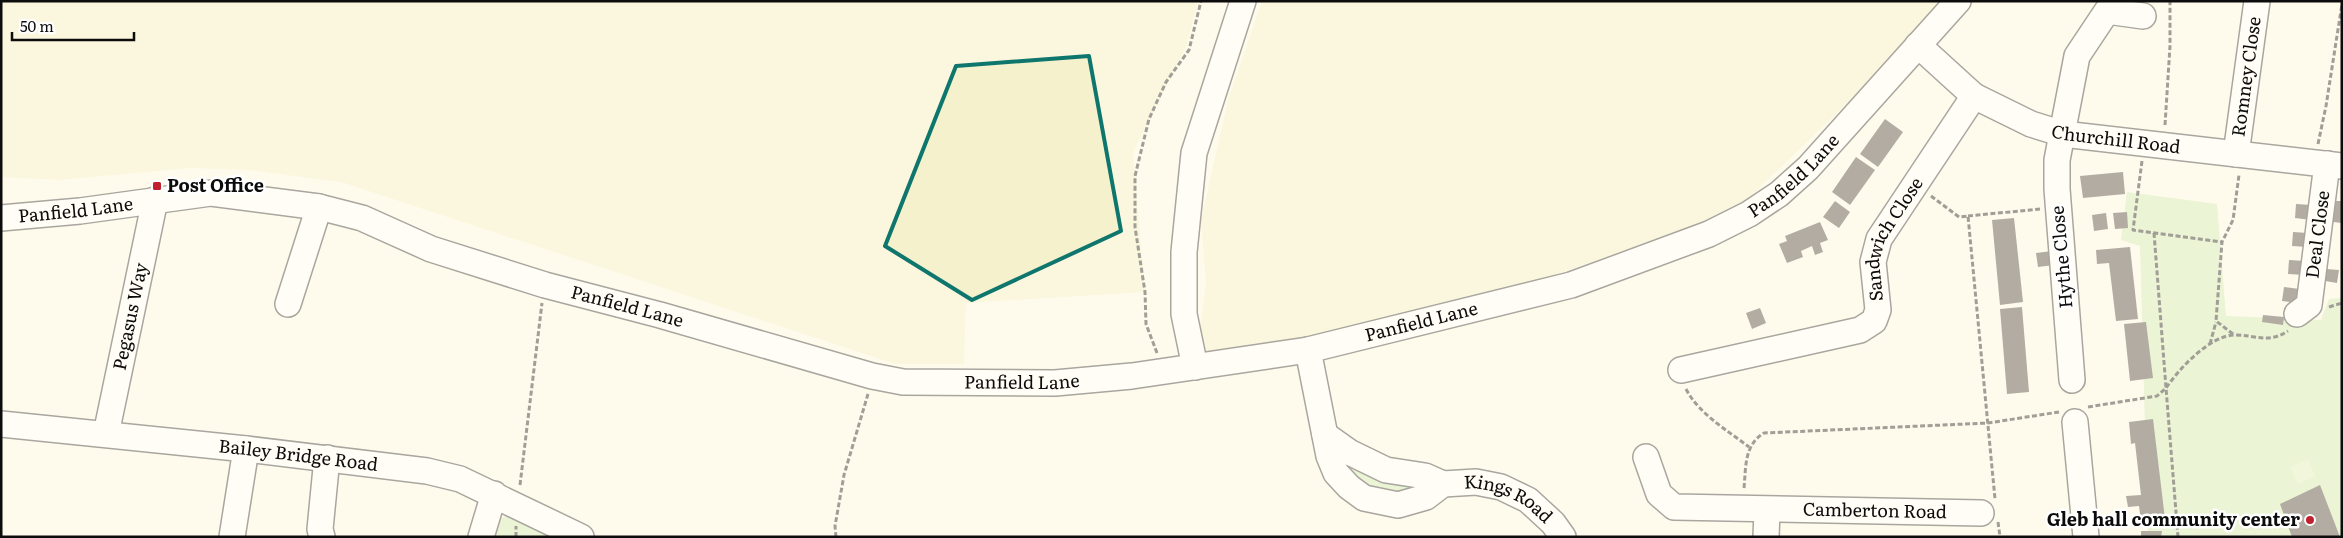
<svg xmlns="http://www.w3.org/2000/svg" width="2343" height="538" viewBox="0 0 2343 538" font-family="Literata,serif">
  <style>
    .farmland { fill: #f5f1cc }
    .green { fill: #d2eab5 }
    .pitch { fill: #e3f1c7 }
    .building { fill: #554d49 }
    .lines { fill: none; stroke-linecap: round; stroke-linejoin: round }
    .minor-casing { stroke: #3f3f3f; stroke-width: 28 }
    .path { stroke: #2e2e2e; stroke-width: 3; stroke-dasharray: 5 2.5; stroke-linecap: butt }
    .minor { stroke: #fff; stroke-width: 25 }
    .marked { fill: none; stroke: #0f766e; stroke-width: 4; stroke-linejoin: round }
    .poi-dot { fill: #bf212d; stroke: #fff; stroke-width: 2 }
    .labels { text-anchor: middle; stroke-width: 5; stroke-linejoin: round; paint-order: stroke }
    .street-label { font-size: 18px; fill: #0c0c0c; stroke: #fff }
    .poi-label { font-size: 18px; font-weight: bold; fill: #0c0c0c; stroke: #fff; text-anchor: start }
  </style>
  <rect width="100%" height="100%" fill="#fffbec"/>
  <g class="farmland">
    <polygon points="1,1 1198,1 1187,45 1133,152 1145,292 966,303 964,364 895,364 341,182 248,170 191,168 59,180 1,177"/>
    <polygon points="1262,1 1954,1 1733,213 1473,303 1195,367 1206,283 1201,220 1228,100"/>
  </g>
  <g class="green">
    <polygon points="2127,192 2217,204 2226,316 2321,320 2329,299 2342,298 2342,537 2148,537 2140,246 2121,240"/>
    <polygon points="1337,457 1419,480 1421,494 1364,492"/>
    <polygon points="515,515 553,537 489,537 500,518"/>
  </g>
  <polygon class="pitch" points="2308,459 2315,476 2298,484 2290,467"/>
  <g class="building">
    <polygon points="1885,119 1903,132 1878,167 1860,154"/>
    <polygon points="1856,157 1875,170 1850,205 1832,192"/>
    <polygon points="2123,172 2125,194 2083,198 2080,176"/>
    <polygon points="1835,201 1850,212 1839,228 1823,217"/>
    <polygon points="2334,201 2342,201 2342,223 2333,222"/>
    <polygon points="2296,204 2312,205 2311,220 2295,218"/>
    <polygon points="2127,212 2128,228 2115,229 2113,213"/>
    <polygon points="2106,213 2108,229 2094,231 2092,215"/>
    <polygon points="2014,218 2023,302 2000,305 1992,220"/>
    <polygon points="1820,222 1828,240 1820,243 1823,252 1815,255 1812,246 1801,251 1803,257 1787,263 1779,244 1787,241 1785,236"/>
    <polygon points="2293,232 2308,233 2307,247 2292,246"/>
    <polygon points="2130,247 2138,319 2116,321 2109,263 2097,264 2096,250"/>
    <polygon points="2052,251 2054,265 2038,267 2036,253"/>
    <polygon points="2289,260 2305,261 2304,275 2288,274"/>
    <polygon points="2326,269 2339,270 2337,283 2325,281"/>
    <polygon points="2284,287 2300,289 2298,303 2282,301"/>
    <polygon points="2022,307 2029,392 2007,394 2000,309"/>
    <polygon points="1760,308 1766,323 1752,329 1746,313"/>
    <polygon points="2263,315 2284,317 2283,325 2262,322"/>
    <polygon points="2146,322 2153,378 2130,381 2124,324"/>
    <polygon points="2153,419 2165,519 2141,522 2139,506 2128,507 2126,496 2141,495 2135,443 2131,444 2129,422"/>
    <polygon points="2320,485 2340,537 2292,537 2280,504"/>
    <polygon points="2141,531 2162,531 2161,537 2141,537"/>
  </g>
  <g class="lines">
    <g class="minor-casing">
      <g id="minor">
        <path id="s1" d="M1918,45L1974,96L2031,124L2063,134L2342,166"/>
        <path id="s2" d="M2236,154L2257,1"/>
        <path id="s3" d="M1,218L80,211L211,193L319,207L362,218L431,249L545,285L660,315L872,376L903,382L1055,383L1132,376L1308,350L1571,285L1709,234L1749,214L1779,194L1808,168L1958,1"/>
        <polyline points="288,304 319,207"/>
        <path id="s4" d="M2297,314L2309,305L2327,164"/>
        <polyline points="1308,350 1329,456 1336,473 1349,487 1364,498 1398,505 1426,497 1443,484"/>
        <polyline points="1195,367 1184,314 1184,252 1194,153 1243,1"/>
        <path id="s5" d="M1681,370L1860,330L1874,321L1878,310L1873,262L1879,239L1974,96"/>
        <polyline points="2072,380 2057,189 2057,160 2077,56 2107,11 2143,16"/>
        <polyline points="2075,422 2086,537"/>
        <path id="s6" d="M1,424L246,449L427,471L460,479L581,537"/>
        <path id="s7" d="M106,434L155,200"/>
        <path id="s8" d="M1325,435L1349,452L1386,470L1425,476L1443,484L1476,482L1501,487L1528,500L1553,523L1563,537"/>
        <path id="s9" d="M1646,457L1659,494L1674,507L1981,513"/>
        <polyline points="232,537 246,449"/>
        <polyline points="322,537 320,529 327,458"/>
        <polyline points="481,537 494,494"/>
        <polyline points="1766,537 1767,510"/>
      </g>
    </g>
    <g class="path">
      <polyline points="2165,125 2170,46 2170,1"/>
      <polyline points="2318,144 2326,106 2342,4"/>
      <polyline points="2142,161 2133,230 2222,242"/>
      <polyline points="1931,196 1959,217 1968,216 1995,499"/>
      <polyline points="1968,216 2040,209"/>
      <polyline points="2329,307 2342,303"/>
      <polyline points="2233,334 2216,321 2222,242 2233,220 2239,175"/>
      <polyline points="2210,344 2216,322"/>
      <polyline points="1157,353 1146,324 1145,292 1135,227 1135,176 1149,119 1166,82 1189,50 1201,1"/>
      <path d="M1686,389C1699,414 1727,430 1749,447"/>
      <polyline points="2088,407 2157,396 2166,388 2154,233"/>
      <polyline points="520,485 542,303"/>
      <path d="M1744,488C1746,467 1744,445 1764,433L1988,423L2059,412"/>
      <polyline points="1998,522 2000,537"/>
      <polyline points="516,537 516,526"/>
      <polyline points="836,537 835,526 844,475 868,394"/>
      <path d="M2178,537L2166,388C2179,369 2210,335 2235,335C2256,335 2268,344 2288,331"/>
    </g>
    <use href="#minor" class="minor"/>
  </g>
  <path d="M0 0H2343V538H0ZM1089,56L1121,231L972,300L885,246L956,66Z" fill="#fffbec" fill-opacity=".55" fill-rule="evenodd"/>
  <path class="marked" d="M1089,56L1121,231L972,300L885,246L956,66Z"/>
  <g class="poi-dot">
    <rect x="152" y="181" width="10" height="10" rx="2.5"/>
    <circle cx="2310" cy="520" r="5"/>
  </g>
  <g class="labels">
    <g class="street-label">
      <text dy="6" stroke="none"><textPath href="#s2" startOffset="78">Romney Close</textPath></text>
      <text dy="6" stroke="none"><textPath href="#s1" startOffset="226">Churchill Road</textPath></text>
      <text dy="6" stroke="none"><textPath href="#s3" startOffset="1860">Panfield Lane</textPath></text>
      <text dy="6" stroke="none"><textPath href="#s3" startOffset="75">Panfield Lane</textPath></text>
      <text dy="6" stroke="none"><textPath href="#s4" startOffset="86">Deal Close</textPath></text>
      <text dy="6" stroke="none"><textPath href="#s5" startOffset="288">Sandwich Close</textPath></text>
      <text transform="translate(2062 257) rotate(-95)" y="6">Hythe Close</text>
      <text dy="6" stroke="none"><textPath href="#s3" startOffset="645">Panfield Lane</textPath></text>
      <text dy="6" stroke="none"><textPath href="#s7" startOffset="120">Pegasus Way</textPath></text>
      <text dy="6" stroke="none"><textPath href="#s3" startOffset="1455">Panfield Lane</textPath></text>
      <text dy="6" stroke="none"><textPath href="#s3" startOffset="1050">Panfield Lane</textPath></text>
      <text dy="6" stroke="none"><textPath href="#s6" startOffset="299">Bailey Bridge Road</textPath></text>
      <text dy="6" stroke="none"><textPath href="#s8" startOffset="199">Kings Road</textPath></text>
      <text dy="6" stroke="none"><textPath href="#s9" startOffset="260">Camberton Road</textPath></text>
    </g>
    <g class="poi-label">
      <text x="167" y="192">Post Office</text>
      <text x="2300" y="526" text-anchor="end">Gleb hall community center</text>
    </g>
  </g>
  <rect width="2343" height="538" fill="none" stroke="#0c0c0c" stroke-width="5"/>
  <path d="M12 32v8h122v-8" fill="none" stroke="#0c0c0c" stroke-width="2.5"/>
  <text x="20" y="32" font-size="15" fill="#0c0c0c" stroke="#ffffff" stroke-width="4" paint-order="stroke">50 m</text>
</svg>
